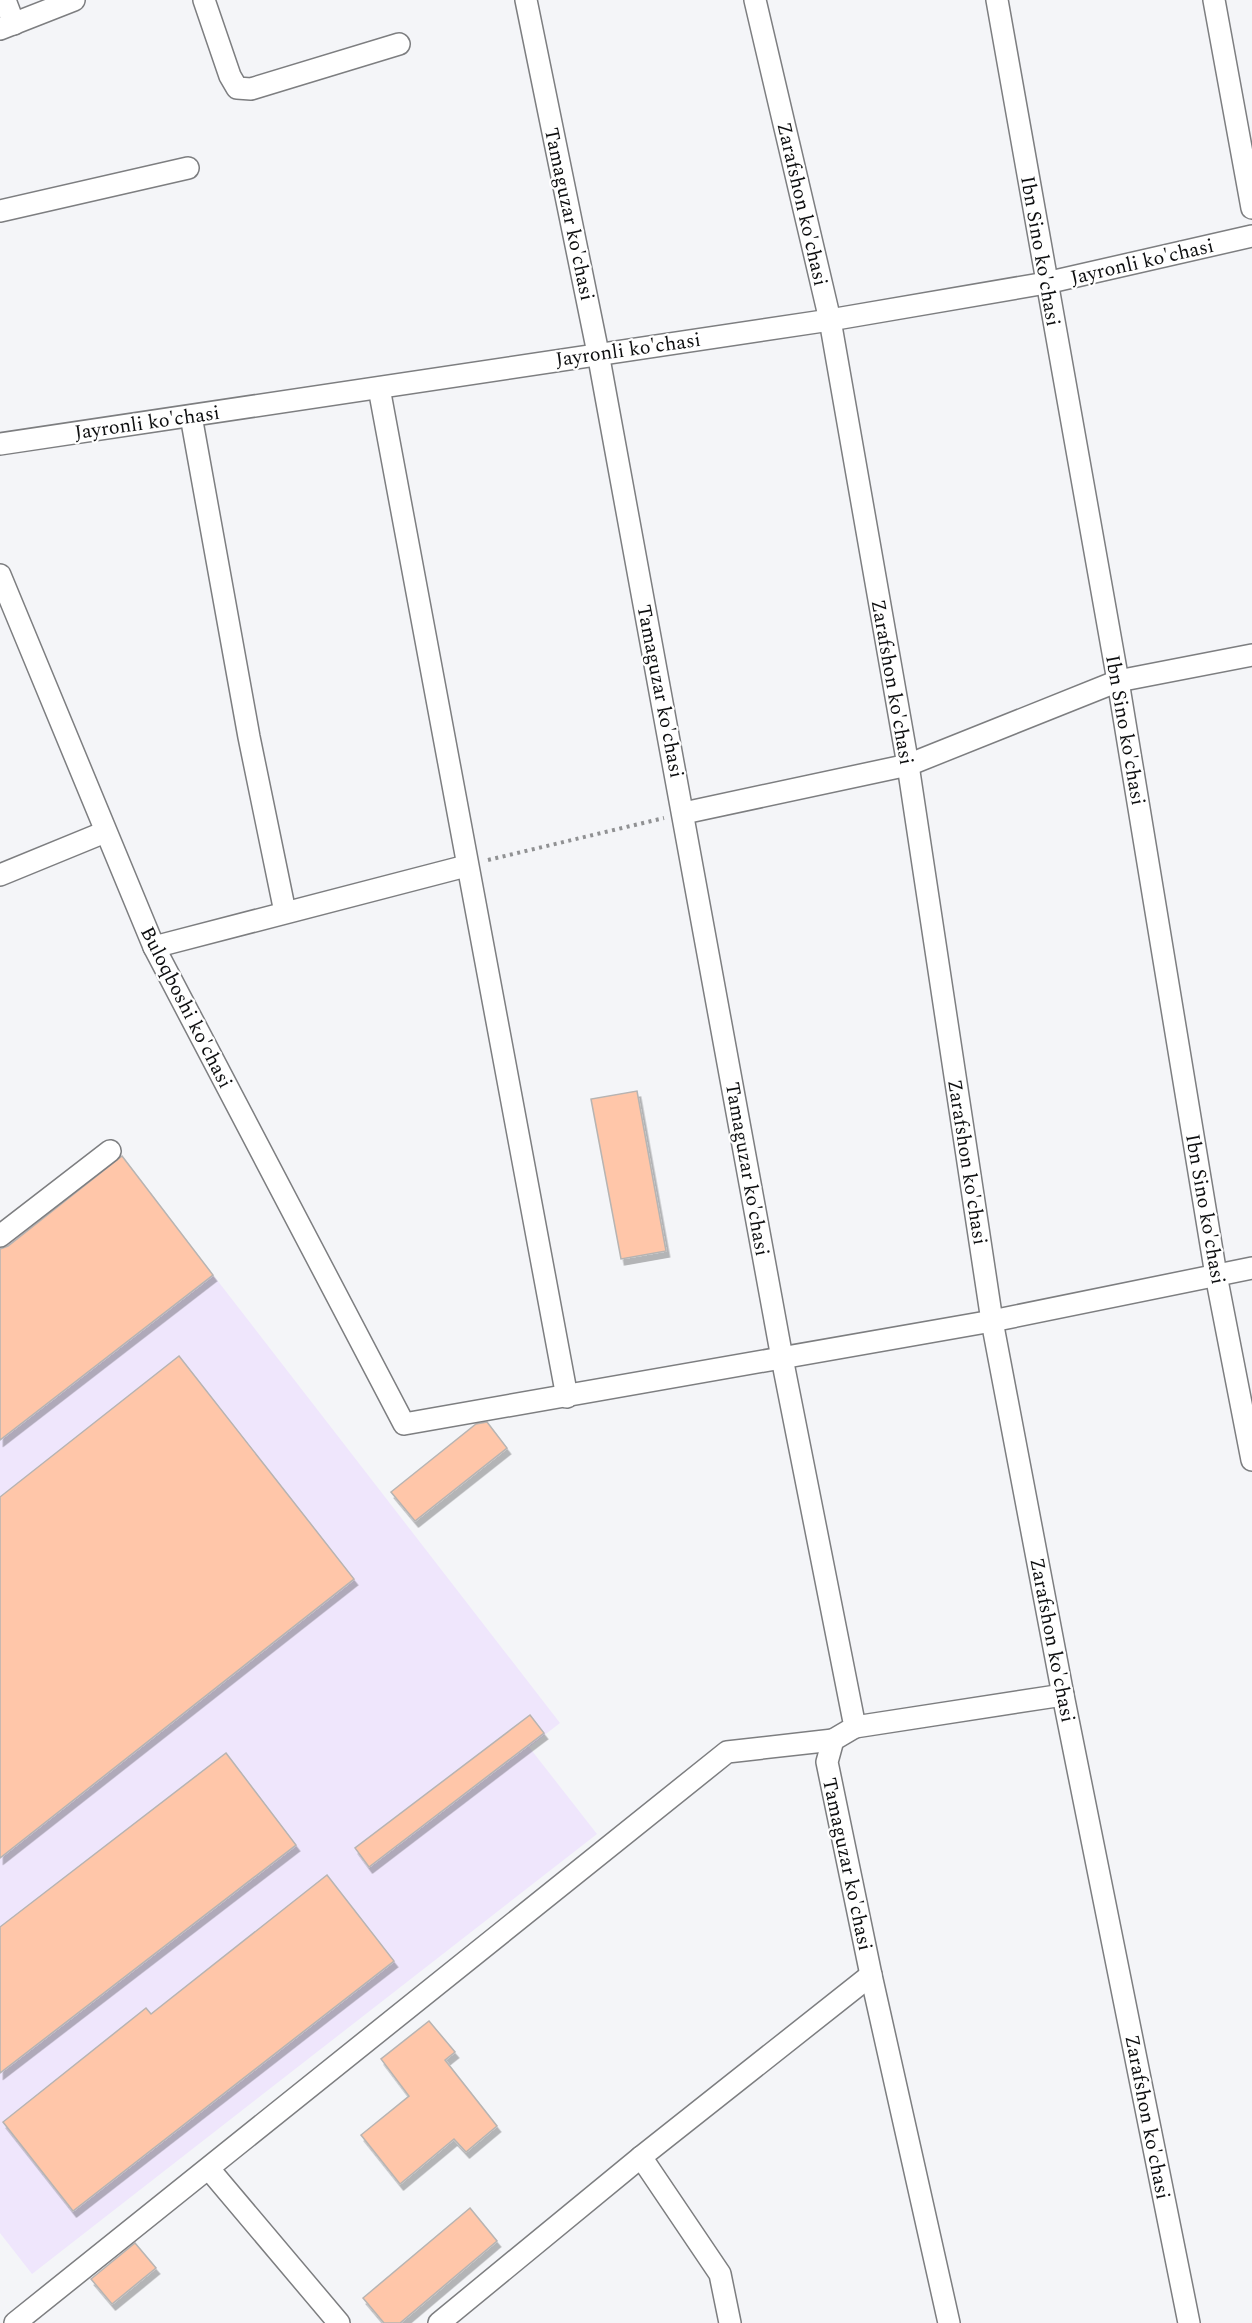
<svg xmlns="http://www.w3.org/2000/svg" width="1252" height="2323" viewBox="0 0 1252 2323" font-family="Spectral,serif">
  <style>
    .industrial { fill: #efe6fc }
    .building { fill: #ffc6a9; stroke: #b7b4b2; stroke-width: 1.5; filter: url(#shadow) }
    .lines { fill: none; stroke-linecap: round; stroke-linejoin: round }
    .minor-casing { stroke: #7d7e80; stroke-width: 24 }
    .path { stroke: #909193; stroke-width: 4; stroke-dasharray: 3 4.5; stroke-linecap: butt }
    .minor { stroke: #fff; stroke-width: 21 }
    .labels { text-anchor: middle; stroke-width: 4.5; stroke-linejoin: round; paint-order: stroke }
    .street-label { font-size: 20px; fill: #0d0e0f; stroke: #fff }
  </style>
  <defs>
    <filter id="shadow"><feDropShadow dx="3.5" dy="6" stdDeviation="0" flood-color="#0004"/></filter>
  </defs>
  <rect width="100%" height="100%" fill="#f4f5f8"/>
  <polygon class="industrial" points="121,1156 560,1723 529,1747 597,1834 32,2274 0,2233 0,1249"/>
  <g class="building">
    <polygon points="637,1091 666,1251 621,1259 591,1099"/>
    <polygon points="122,1156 213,1275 0,1440 0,1249 8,1246"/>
    <polygon points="179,1356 354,1579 0,1858 0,1497"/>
    <polygon points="487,1422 507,1448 415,1521 391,1492 476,1424"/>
    <polygon points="530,1715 544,1733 369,1867 355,1848"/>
    <polygon points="226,1753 296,1845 0,2073 0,1927"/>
    <polygon points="327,1875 394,1961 73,2211 3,2122 146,2008 151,2014"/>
    <polygon points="429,2021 455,2052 445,2060 497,2126 466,2152 454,2139 400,2184 361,2135 409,2096 381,2059"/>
    <polygon points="470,2208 497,2241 400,2323 384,2323 363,2298"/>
    <polygon points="135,2243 156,2268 112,2304 91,2279"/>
  </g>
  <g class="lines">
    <g class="minor-casing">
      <g id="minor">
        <polyline points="5,0 14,24"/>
        <polyline points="204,0 230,76 237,88 251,89 399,44"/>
        <polyline points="526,0 598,353 782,1358 855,1727 833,1740 827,1762 871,1975 949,2323"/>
        <polyline points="755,0 830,320 908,765 992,1321 1063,1695 1189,2323"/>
        <polyline points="997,0 1118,681 1216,1275 1252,1460"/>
        <polyline points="1214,0 1252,208"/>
        <polyline points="0,29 74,0"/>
        <polyline points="0,211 188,168"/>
        <polyline points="379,388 567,1397"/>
        <polyline points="191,416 249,737 285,912"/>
        <polyline points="0,444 830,320 1046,283 1252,236"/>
        <polyline points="0,575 154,947 404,1424 992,1321 1252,1268"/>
        <polyline points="684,813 908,765 1118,681 1252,655"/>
        <polyline points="0,875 105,832"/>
        <polyline points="154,947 466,866"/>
        <polyline points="0,1236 110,1151"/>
        <polyline points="855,1727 1063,1695"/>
        <polyline points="641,2157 720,2274 730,2323"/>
        <polyline points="209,2169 339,2323"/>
        <polyline points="15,2323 727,1752 833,1740"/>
        <polyline points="439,2323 641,2157 871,1975"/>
      </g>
    </g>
    <polyline class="path" points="488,860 664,818"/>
    <use href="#minor" class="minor"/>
  </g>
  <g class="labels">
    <g class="street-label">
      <text transform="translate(803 204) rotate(77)" y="7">Zarafshon ko'chasi</text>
      <text transform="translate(570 214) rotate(78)" y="7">Tamaguzar ko'chasi</text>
      <text transform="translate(1041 251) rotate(80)" y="7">Ibn Sino ko'chasi</text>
      <text transform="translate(1142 261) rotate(-13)" y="7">Jayronli ko'chasi</text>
      <text transform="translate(628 349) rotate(-8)" y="7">Jayronli ko'chasi</text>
      <text transform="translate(147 422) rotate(-8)" y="7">Jayronli ko'chasi</text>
      <text transform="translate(893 682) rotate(80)" y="7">Zarafshon ko'chasi</text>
      <text transform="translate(661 691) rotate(79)" y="7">Tamaguzar ko'chasi</text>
      <text transform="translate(1126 730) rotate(80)" y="7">Ibn Sino ko'chasi</text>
      <text transform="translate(187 1007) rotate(63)" y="7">Buloqboshi ko'chasi</text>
      <text transform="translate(968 1162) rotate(81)" y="7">Zarafshon ko'chasi</text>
      <text transform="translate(748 1169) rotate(80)" y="7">Tamaguzar ko'chasi</text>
      <text transform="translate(1206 1209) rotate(80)" y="7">Ibn Sino ko'chasi</text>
      <text transform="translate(1053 1640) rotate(79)" y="7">Zarafshon ko'chasi</text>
      <text transform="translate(848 1864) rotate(78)" y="7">Tamaguzar ko'chasi</text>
      <text transform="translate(1148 2117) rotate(79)" y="7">Zarafshon ko'chasi</text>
    </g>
  </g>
</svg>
